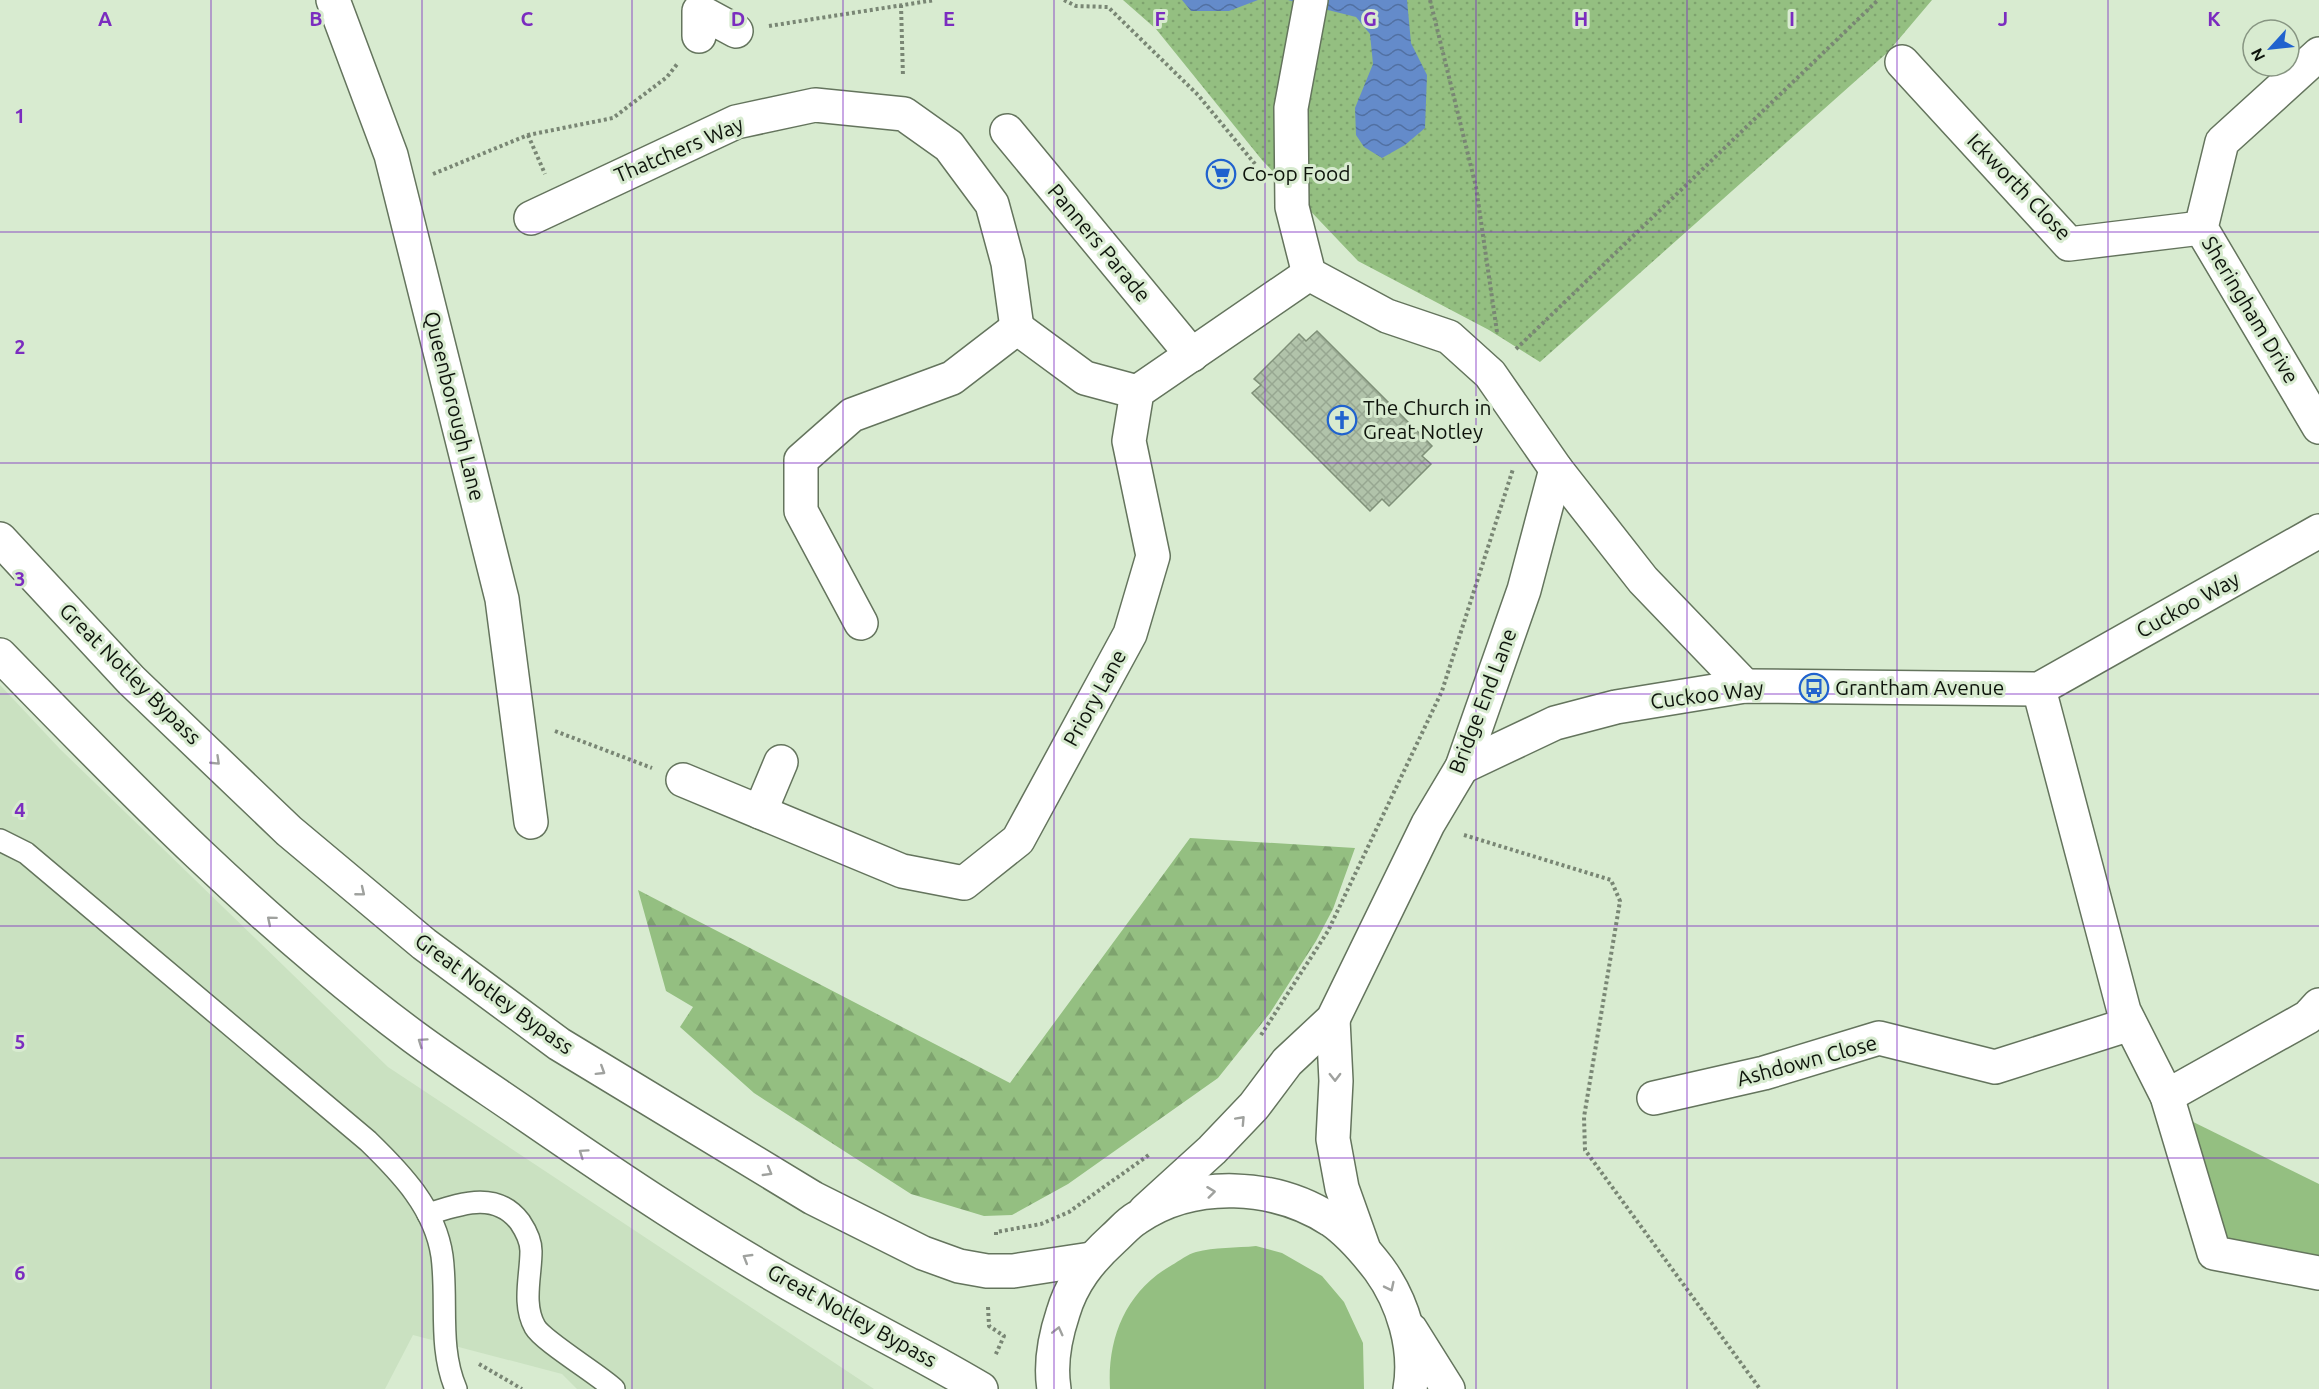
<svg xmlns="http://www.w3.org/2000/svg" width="2319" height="1389" viewBox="0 0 2319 1389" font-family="Ubuntu,sans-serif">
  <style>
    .built { fill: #cae1c1 }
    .grass { fill: #94bf81 }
    .forest { fill: url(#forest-firs) }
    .park { fill: url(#park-dots) }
    .water { fill: url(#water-waves) }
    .building { fill: url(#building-cross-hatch); stroke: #7f9078; stroke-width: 1.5 }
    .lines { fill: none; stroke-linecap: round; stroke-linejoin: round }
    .service-casing { stroke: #64745d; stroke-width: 24 }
    .minor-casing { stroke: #64745d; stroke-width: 36 }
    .tertiary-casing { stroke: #64745d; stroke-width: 36 }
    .trunk-casing { stroke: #64745d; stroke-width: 36 }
    .path { stroke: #798674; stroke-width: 4; stroke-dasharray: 3 3; stroke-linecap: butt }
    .service { stroke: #fff; stroke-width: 21 }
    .minor { stroke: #fff; stroke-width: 33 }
    .tertiary { stroke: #fff; stroke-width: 33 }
    .trunk { stroke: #fff; stroke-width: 33 }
    .oneway { stroke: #9fa19e }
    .grid { fill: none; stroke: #7b2cbf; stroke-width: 1.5; stroke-opacity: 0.55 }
    .labels { text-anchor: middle; stroke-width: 6; stroke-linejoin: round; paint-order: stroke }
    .street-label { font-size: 21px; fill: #0e140c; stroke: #d8ebd0 }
    .poi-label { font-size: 21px; fill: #0e140c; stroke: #d8ebd0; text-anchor: start }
    .grid-label { font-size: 20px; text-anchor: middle; font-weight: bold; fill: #7b2cbf; stroke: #d8ebd0; stroke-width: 6; stroke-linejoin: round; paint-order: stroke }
  </style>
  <defs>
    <pattern id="forest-firs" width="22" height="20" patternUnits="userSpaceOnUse" patternTransform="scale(1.5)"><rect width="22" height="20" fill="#94bf81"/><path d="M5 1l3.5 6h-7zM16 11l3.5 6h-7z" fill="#7ea36e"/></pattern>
    <pattern id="park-dots" width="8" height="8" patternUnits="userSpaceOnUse" patternTransform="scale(1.5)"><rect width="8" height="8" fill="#94bf81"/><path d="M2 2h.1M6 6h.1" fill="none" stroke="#7ea36e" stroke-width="1.8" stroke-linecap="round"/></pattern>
    <pattern id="water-waves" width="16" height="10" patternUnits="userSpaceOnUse" patternTransform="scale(1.5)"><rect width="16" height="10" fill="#648bca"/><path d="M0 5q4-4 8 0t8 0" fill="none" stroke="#5170a2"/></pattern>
    <pattern id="building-cross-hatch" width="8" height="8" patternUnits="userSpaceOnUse" patternTransform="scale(1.5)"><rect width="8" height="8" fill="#b1c3aa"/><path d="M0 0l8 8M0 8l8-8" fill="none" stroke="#97a791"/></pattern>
  </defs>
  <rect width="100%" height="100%" fill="#d8ebd0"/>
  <polygon class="built" points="0,685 60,749 388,1067 874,1389 577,1389 562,1374 413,1335 385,1389 0,1389"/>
  <g class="grass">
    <polygon points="2173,1112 2319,1184 2319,1273 2217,1248"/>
    <path d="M1256,1246L1282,1253L1322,1276L1344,1302L1363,1343L1364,1389H1110C1107,1338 1126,1291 1172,1265C1179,1261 1188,1254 1196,1252C1214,1247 1237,1248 1256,1246Z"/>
  </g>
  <polygon class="forest" points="1190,838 1355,848 1333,909 1316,941 1270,1013 1218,1078 1068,1184 1012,1215 984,1216 911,1194 754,1093 680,1027 693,1007 666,991 638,890 1010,1083"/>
  <polygon class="park" points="1123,0 1932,0 1888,52 1540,362 1489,330 1358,261 1262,160 1156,29"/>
  <g class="water">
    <polygon points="1182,0 1258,0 1229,11 1191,11"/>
    <polygon points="1288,0 1407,0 1411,43 1427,75 1425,128 1405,145 1382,158 1364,147 1356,135 1355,108 1373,64 1370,34 1356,17"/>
  </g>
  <polygon class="building" points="1317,331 1432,446 1422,456 1431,464 1389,506 1382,499 1370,511 1252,393 1261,385 1254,379 1299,334 1306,341"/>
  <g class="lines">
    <g class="service-casing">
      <g id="service">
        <path d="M0,840L26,853L368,1141C401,1173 435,1208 442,1256C448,1301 438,1347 456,1389"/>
        <path d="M428,1214C460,1204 496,1190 520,1222C526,1231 531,1240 531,1251C531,1276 522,1304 535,1327C543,1341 598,1374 614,1389"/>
      </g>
    </g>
    <g class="minor-casing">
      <g id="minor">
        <polyline points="333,0 391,155 502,599 531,822"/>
        <polyline points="699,36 699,11 736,31"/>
        <polyline points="2319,54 2222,142 2201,228 2319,427"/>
        <polyline points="1902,62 2069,244 2201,228"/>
        <polyline points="1007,131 1192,355"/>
        <polyline points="531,218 736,122 815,105 904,114 949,146 992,204 1008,263 1017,328"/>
        <polyline points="861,623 801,511 801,460 852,415 952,378 1017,328 1085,378 1137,392"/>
        <polyline points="2039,689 2124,1011 2167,1096 2214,1253 2319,1273"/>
        <polyline points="683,780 902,871 964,883 1018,840 1130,634 1153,556 1129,441 1137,392 1309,274"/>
        <polyline points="760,812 781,762"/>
        <polyline points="2167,1096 2308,1017 2319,1005"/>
        <polyline points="1654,1098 1764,1073 1879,1038 1995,1067 2130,1024"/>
      </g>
    </g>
    <g class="tertiary-casing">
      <g id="tertiary">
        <polyline points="1311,0 1291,108 1292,207 1309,274 1387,316 1449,337 1490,374 1556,469 1643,580 1745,686"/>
        <polyline points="1462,767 1555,723 1616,707 1745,686 2039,689 2319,531"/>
        <polyline points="1333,1019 1336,1081 1333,1139 1342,1188 1363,1247"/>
        <polyline points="1145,1211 1212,1150 1254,1106 1287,1062 1333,1019 1428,824 1462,767 1524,590 1556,469"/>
      </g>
    </g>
    <g class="trunk-casing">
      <g id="trunk">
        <polyline points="0,539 131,680 289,831 424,944 559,1044 813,1198 923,1253 959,1266 987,1271 1013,1271 1091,1259"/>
        <path d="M0,655C131,790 262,924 414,1037C452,1065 492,1091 531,1118C621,1180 712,1241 808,1294C865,1326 924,1355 981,1389"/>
        <polyline points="1411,1330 1448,1389"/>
        <path d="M1054,1389C1050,1364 1055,1337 1063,1313C1072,1282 1090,1260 1113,1239C1121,1232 1128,1223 1137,1218C1194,1179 1275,1184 1331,1220C1350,1233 1365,1251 1379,1269C1403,1302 1417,1348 1410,1389"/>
      </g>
    </g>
    <g class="path">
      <polyline points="1064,0 1076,6 1108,7 1198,95 1255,164"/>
      <polyline points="1430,0 1476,187 1497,332"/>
      <polyline points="901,5 903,77"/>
      <polyline points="769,26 935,0"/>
      <polyline points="528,135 545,174"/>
      <polyline points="433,174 528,135 613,118 667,77 678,63"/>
      <polyline points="1516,349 1878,0"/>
      <polyline points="555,731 652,768"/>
      <polyline points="1464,835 1611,880 1620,901 1584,1117 1585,1150 1760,1389"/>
      <polyline points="1261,1035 1328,931 1442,691 1513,469"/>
      <polyline points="996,1235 996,1232 1041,1224 1069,1212 1150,1154"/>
      <polyline points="988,1307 989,1326 1004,1336 995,1356"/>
      <polyline points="479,1364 522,1389"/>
    </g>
    <use href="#service" class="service"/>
    <use href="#minor" class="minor"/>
    <use href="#tertiary" class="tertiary"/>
    <use href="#trunk" class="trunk"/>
  </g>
  <defs><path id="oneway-chevron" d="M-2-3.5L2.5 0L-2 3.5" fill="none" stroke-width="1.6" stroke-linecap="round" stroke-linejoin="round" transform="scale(1.5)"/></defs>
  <g class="oneway">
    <use href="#oneway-chevron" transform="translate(216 761) rotate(44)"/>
    <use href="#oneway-chevron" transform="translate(361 892) rotate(39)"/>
    <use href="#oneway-chevron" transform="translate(271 920) rotate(-140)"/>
    <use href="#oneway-chevron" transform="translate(422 1042) rotate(-145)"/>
    <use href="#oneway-chevron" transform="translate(601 1071) rotate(32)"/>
    <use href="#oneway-chevron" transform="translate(1335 1077) rotate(89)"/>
    <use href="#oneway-chevron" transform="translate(1241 1120) rotate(-47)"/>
    <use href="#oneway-chevron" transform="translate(583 1153) rotate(-145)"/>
    <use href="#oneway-chevron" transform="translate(768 1172) rotate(30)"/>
    <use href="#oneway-chevron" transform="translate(1211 1192) rotate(-7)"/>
    <use href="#oneway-chevron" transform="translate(747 1258) rotate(-149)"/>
    <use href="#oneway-chevron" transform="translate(1390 1287) rotate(64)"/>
    <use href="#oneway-chevron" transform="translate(1058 1331) rotate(-76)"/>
  </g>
  <path class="grid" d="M211,0V1389M422,0V1389M632,0V1389M843,0V1389M1054,0V1389M1265,0V1389M1476,0V1389M1687,0V1389M1897,0V1389M2108,0V1389M0,232H2319M0,463H2319M0,694H2319M0,926H2319M0,1158H2319"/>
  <defs>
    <g id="supermarket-ring" transform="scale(1.5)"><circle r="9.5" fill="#d8ebd0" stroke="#2062ce" stroke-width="1.5"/><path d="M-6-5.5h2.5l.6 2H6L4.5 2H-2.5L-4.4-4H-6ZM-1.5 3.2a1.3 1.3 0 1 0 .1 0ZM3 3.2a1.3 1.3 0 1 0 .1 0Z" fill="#2062ce"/></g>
    <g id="church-ring" transform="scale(1.5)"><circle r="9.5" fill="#d8ebd0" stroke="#2062ce" stroke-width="1.5"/><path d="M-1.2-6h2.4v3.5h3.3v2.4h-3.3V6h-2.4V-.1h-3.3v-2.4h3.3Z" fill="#2062ce"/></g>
    <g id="bus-ring" transform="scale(1.5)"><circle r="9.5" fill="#d8ebd0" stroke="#2062ce" stroke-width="1.5"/><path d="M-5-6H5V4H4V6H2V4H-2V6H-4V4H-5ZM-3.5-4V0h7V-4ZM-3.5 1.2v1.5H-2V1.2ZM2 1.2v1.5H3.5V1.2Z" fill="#2062ce"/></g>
  </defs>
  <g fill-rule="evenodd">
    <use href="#supermarket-ring" x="1221" y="174"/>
    <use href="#church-ring" x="1342" y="420"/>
    <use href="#bus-ring" x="1814" y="688"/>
  </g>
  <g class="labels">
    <g class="street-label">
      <text transform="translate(679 150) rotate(-23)" y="7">Thatchers Way</text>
      <text transform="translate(2019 187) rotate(46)" y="7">Ickworth Close</text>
      <text transform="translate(1099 243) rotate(50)" y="7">Panners Parade</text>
      <text transform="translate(2250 310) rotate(59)" y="7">Sheringham Drive</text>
      <text transform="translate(454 406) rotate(76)" y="7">Queenborough Lane</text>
      <text transform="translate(2188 605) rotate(-29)" y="7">Cuckoo Way</text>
      <text transform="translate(130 674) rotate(45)" y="7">Great Notley Bypass</text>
      <text transform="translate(1707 695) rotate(-7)" y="7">Cuckoo Way</text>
      <text transform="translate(1095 698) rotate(-61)" y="7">Priory Lane</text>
      <text transform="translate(1483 701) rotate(-69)" y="7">Bridge End Lane</text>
      <text transform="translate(494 994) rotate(36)" y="7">Great Notley Bypass</text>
      <text transform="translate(1807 1061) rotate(-15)" y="7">Ashdown Close</text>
      <text transform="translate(852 1316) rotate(29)" y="7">Great Notley Bypass</text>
    </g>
    <g class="poi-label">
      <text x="1242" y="181">Co-op Food</text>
      <text x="1363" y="415">The Church in<tspan x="1363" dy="24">Great Notley</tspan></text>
      <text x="1835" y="695">Grantham Avenue</text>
    </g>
  </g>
  <g class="grid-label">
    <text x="105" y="26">A</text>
    <text x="316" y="26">B</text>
    <text x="527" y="26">C</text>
    <text x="738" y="26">D</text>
    <text x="949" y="26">E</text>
    <text x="1160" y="26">F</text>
    <text x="1370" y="26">G</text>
    <text x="1581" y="26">H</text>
    <text x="1792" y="26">I</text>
    <text x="2003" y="26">J</text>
    <text x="2214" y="26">K</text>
    <text x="20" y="123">1</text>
    <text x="20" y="354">2</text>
    <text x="20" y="586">3</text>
    <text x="20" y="817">4</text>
    <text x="20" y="1049">5</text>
    <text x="20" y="1280">6</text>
  </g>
  <g transform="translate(2271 48) rotate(243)"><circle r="28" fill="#d8ebd0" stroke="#879582" stroke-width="1.5"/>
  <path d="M0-4.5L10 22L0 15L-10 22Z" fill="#2062ce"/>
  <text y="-9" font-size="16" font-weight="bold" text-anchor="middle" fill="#0e140c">N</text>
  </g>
</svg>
